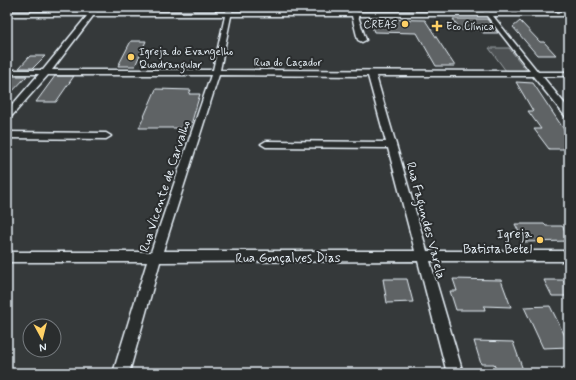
<svg xmlns="http://www.w3.org/2000/svg" width="576" height="380" viewBox="0 0 576 380" font-family="Mynerve,sans-serif">
  <style>
    .green { fill: #4d5152; stroke: #9aa1a5 }
    .building { fill: #5f6365; stroke: #e8f1f8 }
    .lines { fill: none; stroke-linecap: round; stroke-linejoin: round }
    .minor-casing { stroke: #e8f1f8; stroke-width: 3 }
    .minor { fill: #2a2d2e; fill-rule: evenodd }
    .poi-dot { fill: #ffd166; stroke: #2a2d2e; stroke-width: 1.5 }
    .labels { text-anchor: middle; stroke-width: 4; stroke-linejoin: round; paint-order: stroke }
    .far-poi-label { font-size: 11px; fill: #e8f1f8; stroke: #2a2d2e; text-anchor: start }
    .far-street-label { font-size: 11px; fill: #e8f1f8; stroke: #2a2d2e }
    .street-label { font-size: 13px; fill: #e8f1f8; stroke: #2a2d2e }
    .poi-label { font-size: 13px; fill: #e8f1f8; stroke: #2a2d2e; text-anchor: end }
  </style>
  <rect width="100%" height="100%" fill="#35393a"/>
  <filter id="ink" filterUnits="userSpaceOnUse"><feTurbulence type="fractalNoise" baseFrequency=".025" numOctaves="2"/><feDisplacementMap in="SourceGraphic" scale="8" xChannelSelector="R" yChannelSelector="G"/><feConvolveMatrix kernelMatrix="1 2 1 2 8 2 1 2 1" color-interpolation-filters="sRGB"/></filter>
  <g filter="url(#ink)">
    <polygon class="green" points="489,48 509,48 527,71 506,71"/>
    <g class="building">
      <polygon points="369,19 425,20 455,66 436,66 417,33 374,32"/>
      <polygon points="453,19 487,19 498,33 483,33 481,30 461,30"/>
      <polygon points="520,21 540,42 544,42 556,55 537,55 513,27"/>
      <polygon points="131,41 146,41 135,66 118,66"/>
      <polygon points="30,56 45,56 33,68 19,68"/>
      <polygon points="13,76 27,76 9,95 7,93 7,83"/>
      <polygon points="55,76 74,76 56,102 36,102"/>
      <polygon points="516,82 533,83 569,137 569,149 549,149 534,129 541,129 528,111 533,111"/>
      <polygon points="156,89 191,90 189,94 200,94 190,128 139,128"/>
      <polygon points="515,224 544,224 546,226 562,226 569,236 569,241 524,242"/>
      <polygon points="383,279 407,279 413,302 387,303"/>
      <polygon points="453,279 501,280 511,307 484,306 485,310 456,310 450,291 457,291"/>
      <polygon points="544,280 563,280 569,292 569,296 552,296"/>
      <polygon points="550,306 569,344 569,347 543,348 524,307"/>
      <polygon points="474,341 513,342 523,370 496,370 494,364 481,364"/>
    </g>
    <g class="lines">
      <g class="minor-casing">
        <g id="minor">
          <path d="M94,7H100L96,12H226L227,7H233L232,12H351V7H355L357,12H484V10L486,9L490,12H569V16H493L538,72H569V76H542L569,109V118L566,117L533,76H376L427,251H569V261H430L463,373H447L418,261L160,262L129,373H113L147,262H7V252H151L211,75H48L10,118L7,119V111L39,74H7V70H43L87,16H7V12H90ZM93,16H225L213,70H52ZM231,16H352L358,40L362,42L366,40L358,16H487L530,71L220,70ZM219,75L368,76L386,142L266,141L261,144L266,147L388,148L415,251H163Z"/>
          <polygon points="7,132 106,133 111,136 106,139 7,138"/>
        </g>
      </g>
      <use href="#minor" class="minor"/>
    </g>
  </g>
  <g class="poi-dot">
    <circle cx="405" cy="24" r="4"/>
    <path d="M435 20h4v4h4v4h-4v4h-4v-4h-4v-4h4z"/>
    <circle cx="131" cy="57" r="4"/>
    <circle cx="540" cy="240" r="4"/>
  </g>
  <g class="labels">
    <g class="far-poi-label">
      <text x="397" y="28" text-anchor="end">CREAS</text>
      <text x="446" y="30">Eco Clínica</text>
      <text x="139" y="55">Igreja do Evangelho<tspan x="139" dy="13">Quadrangular</tspan></text>
    </g>
    <g class="far-street-label">
      <text x="288" y="66">Rua do Caçador</text>
    </g>
    <g class="street-label">
      <text transform="translate(164 186) rotate(-72)" y="5">Rua Vicente de Carvalho</text>
      <text transform="translate(427 220) rotate(75)" y="5">Rua Fagundes Varela</text>
      <text x="288" y="262">Rua Gonçalves Dias</text>
    </g>
    <g class="poi-label">
      <text x="532" y="238">Igreja<tspan x="532" dy="15">Batista Betel</tspan></text>
    </g>
  </g>
  <rect width="576" height="380" fill="none" stroke="#2a2d2e" stroke-width="24"/>
  <rect x="12" y="12" width="552" height="356" fill="none" stroke="#e8f1f8" stroke-width="1.5" filter="url(#ink)"/>
  <g transform="translate(42 338) rotate(173)"><circle r="19" fill="#2a2d2e" stroke="#767b7f"/>
  <path d="M0-3L7 15L0 10L-7 15Z" fill="#ffd166"/>
  <text y="-6" font-size="11" font-weight="bold" text-anchor="middle" fill="#e8f1f8">N</text>
  </g>
</svg>
